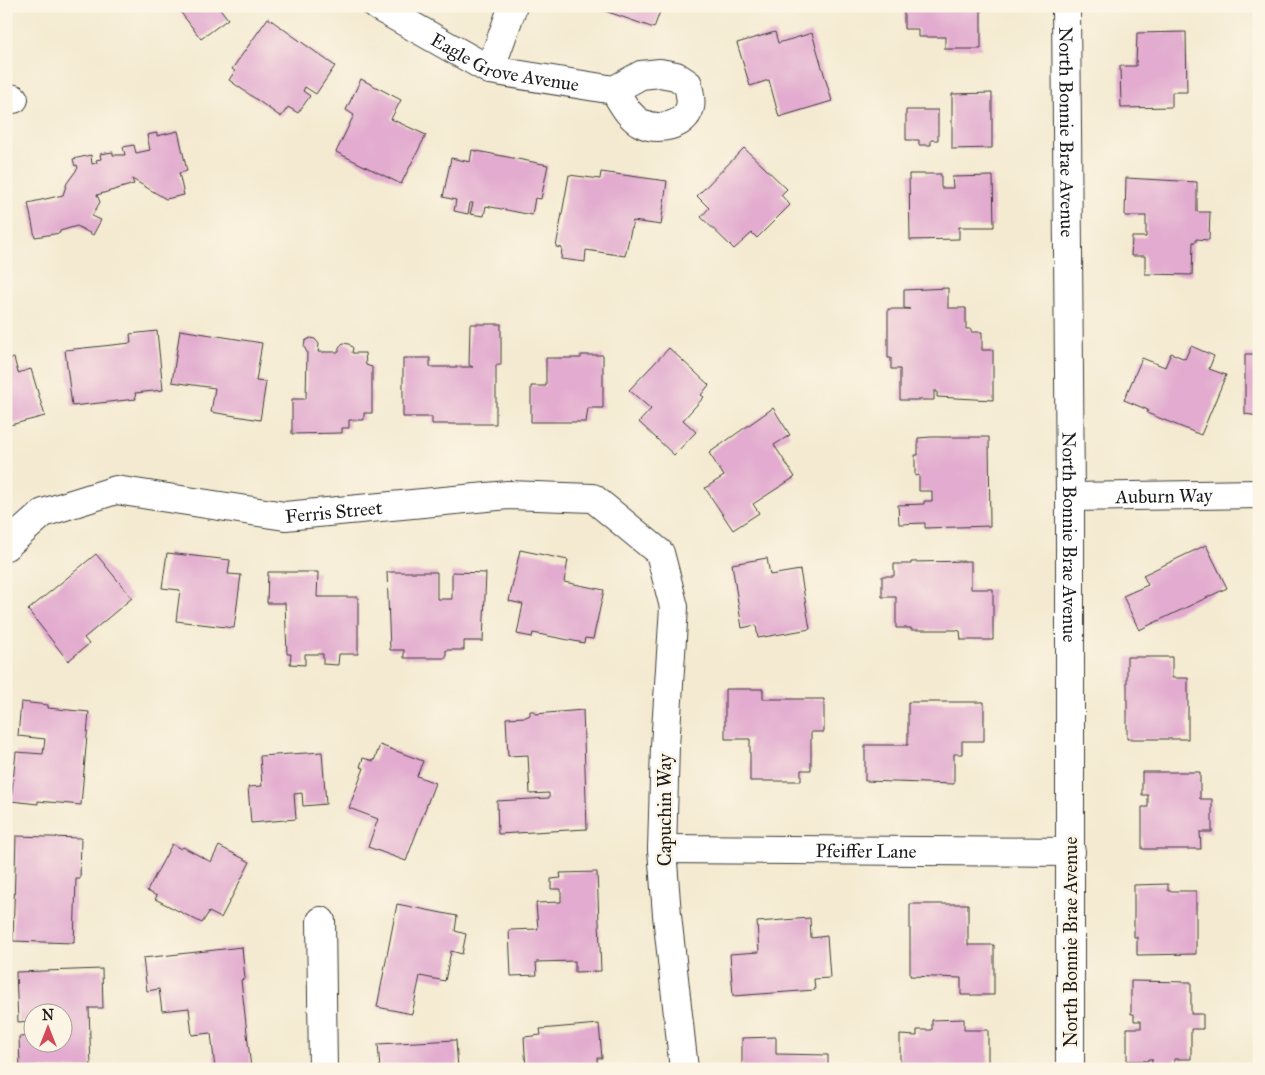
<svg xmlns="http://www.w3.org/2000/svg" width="1265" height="1075" viewBox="0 0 1265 1075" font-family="'IM FELL Great Primer',serif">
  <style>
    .building { fill: #e2abcf }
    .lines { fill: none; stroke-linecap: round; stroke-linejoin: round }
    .street-casing { stroke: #3c3b37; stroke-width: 30 }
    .street { stroke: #fff; stroke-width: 28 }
    .labels { text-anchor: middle; stroke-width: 5; stroke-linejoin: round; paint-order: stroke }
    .street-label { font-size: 19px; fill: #1c1c1c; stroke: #fcf5e5 }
  </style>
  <rect width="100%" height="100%" fill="#fcf5e5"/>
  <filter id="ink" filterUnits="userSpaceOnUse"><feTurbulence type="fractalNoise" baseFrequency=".02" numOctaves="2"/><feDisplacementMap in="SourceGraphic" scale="10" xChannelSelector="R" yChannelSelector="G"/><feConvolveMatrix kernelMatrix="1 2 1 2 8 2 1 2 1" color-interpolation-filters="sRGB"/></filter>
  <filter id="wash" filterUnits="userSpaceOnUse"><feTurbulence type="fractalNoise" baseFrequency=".0096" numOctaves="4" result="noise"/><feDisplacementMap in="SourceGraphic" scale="20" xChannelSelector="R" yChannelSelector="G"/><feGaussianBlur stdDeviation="1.12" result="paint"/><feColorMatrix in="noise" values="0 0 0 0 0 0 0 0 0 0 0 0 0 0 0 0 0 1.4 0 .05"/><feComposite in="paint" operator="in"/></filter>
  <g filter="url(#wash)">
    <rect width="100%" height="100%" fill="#f4ead1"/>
    <g id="blocks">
      <g class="building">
        <polygon points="176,6 218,6 228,19 201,39"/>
        <polygon points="591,6 662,6 654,28"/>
        <polygon points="904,6 981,6 981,49 945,49 945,37 918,37 918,29 904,29"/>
        <polygon points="268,18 335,66 316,94 305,87 303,91 310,96 298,113 288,107 281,117 229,80 235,71 232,69"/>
        <polygon points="775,32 778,43 812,33 832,101 779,117 769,80 750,86 737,43"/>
        <polygon points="1186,32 1187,92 1172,92 1172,107 1121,108 1120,66 1136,66 1137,33"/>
        <polygon points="361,79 401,100 391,119 426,135 401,184 336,152 354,115 346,110"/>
        <polygon points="992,93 992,148 952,149 952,94"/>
        <polygon points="906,110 938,110 938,140 931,140 931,145 919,145 919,140 906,140"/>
        <polygon points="178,131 187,171 179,173 184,195 166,199 132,179 134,184 97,195 100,202 92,216 101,220 93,235 77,226 60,231 60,233 35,237 28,203 63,195 67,183 78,168 77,165 75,166 73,159 91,155 92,164 97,163 96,160 101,159 100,154 113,152 113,155 125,155 123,147 134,145 136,153 150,150 147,135 157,133 157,136"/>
        <polygon points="744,148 787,189 781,195 790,205 757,238 752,233 734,249 701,217 709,208 697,196"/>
        <polygon points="472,150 548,165 541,199 535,198 532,215 486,206 484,216 470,214 473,203 470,203 468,214 454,211 456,200 443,197 451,158 470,162"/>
        <polygon points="601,172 667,181 661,225 633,221 625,256 586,250 585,262 561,259 562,248 556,247 569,175 600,179"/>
        <polygon points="909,174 941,174 941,188 953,188 952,177 993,176 994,227 959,227 959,239 910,240"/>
        <polygon points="1126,178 1197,182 1197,212 1210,212 1209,240 1196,239 1196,242 1193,242 1192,275 1145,274 1145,256 1131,256 1132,237 1146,237 1146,216 1125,216"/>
        <polygon points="948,288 948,308 966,308 966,329 971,329 971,332 982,332 982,350 993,350 993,400 937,397 937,391 934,391 934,400 900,400 900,369 891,369 891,358 888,358 888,309 910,309 904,308 904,290"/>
        <polygon points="470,324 501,324 501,365 496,365 496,424 432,424 432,417 403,417 403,358 430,358 430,367 473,367 469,365"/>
        <polygon points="180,330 262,343 256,381 266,382 260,420 211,412 215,388 172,382"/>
        <polygon points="157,331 163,390 135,393 136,399 72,406 65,350 131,343 130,334"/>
        <polygon points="310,338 315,339 319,344 318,352 339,352 339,347 343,343 349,344 353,348 352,353 365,353 366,365 372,367 372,413 364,413 364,420 349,420 349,428 342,428 342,433 292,434 292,399 306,399 307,352 304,347 305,341"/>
        <polygon points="1191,346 1214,356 1209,369 1226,375 1201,435 1147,413 1148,410 1124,400 1142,358 1165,367 1171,353 1185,359"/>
        <polygon points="669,348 709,385 701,395 704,397 683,420 696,432 674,455 639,422 651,409 629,390"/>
        <polygon points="6,349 9,359 14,358 18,373 31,369 45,416 6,426"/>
        <polygon points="1245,354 1259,354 1259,416 1245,414"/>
        <polygon points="581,355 603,355 603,408 588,408 586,422 531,422 531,386 546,386 546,358 581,358"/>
        <polygon points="773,408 790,435 774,445 795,477 753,504 759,513 733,530 705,488 724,476 709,453"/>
        <polygon points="931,437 989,437 990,526 925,528 925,523 899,524 898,505 924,504 924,501 932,501 932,491 919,491 919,475 915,476 915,455 918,455 918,438"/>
        <polygon points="1206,545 1227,588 1139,630 1123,596 1148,585 1143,575"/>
        <polygon points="520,550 568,560 564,582 604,590 593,639 585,638 584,643 533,633 532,637 517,634 523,604 509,601"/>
        <polygon points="167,553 230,560 228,574 241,575 234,628 176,621 180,590 162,588"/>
        <polygon points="96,554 132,598 84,638 89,644 68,661 28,610"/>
        <polygon points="767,558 770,575 800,570 810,629 758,638 756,625 742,628 732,564"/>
        <polygon points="971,561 971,589 993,589 993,640 961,640 960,631 956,630 911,630 911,628 896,628 896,597 882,597 882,576 894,576 894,564 911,564 911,562"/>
        <polygon points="268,572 318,572 317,597 358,597 358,654 339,654 338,665 323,664 323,654 305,654 305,665 290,664 291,654 287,654 285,603 267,603"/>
        <polygon points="387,572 437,572 437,599 452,599 452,572 486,573 483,641 464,641 464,650 446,650 446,658 404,658 404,650 390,650"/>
        <polygon points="1127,657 1172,657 1172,678 1188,678 1188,739 1127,739"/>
        <polygon points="725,689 763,689 763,699 824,699 824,732 811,732 811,770 801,770 801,781 750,781 750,739 725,739"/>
        <polygon points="21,702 48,705 48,708 89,712 81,805 38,801 38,804 11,801 16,752 43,754 45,739 18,736"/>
        <polygon points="908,702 984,702 984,741 962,741 962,754 954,754 954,784 865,781 865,745 908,745"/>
        <polygon points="583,710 587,829 498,834 497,801 549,798 549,793 530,794 528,755 508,756 506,718 526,717 530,715 530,711 535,711 535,714"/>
        <polygon points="380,745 423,761 417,776 435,783 406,861 368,847 378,819 349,808 364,768 360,767 363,758 374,761"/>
        <polygon points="322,752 326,804 303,806 302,793 294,794 296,819 251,823 248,787 262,786 260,756"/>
        <polygon points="1142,772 1200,772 1200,799 1212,799 1212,832 1200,832 1201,849 1142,849 1142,807 1148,807 1148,795 1142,795"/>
        <polygon points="16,836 81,838 80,879 76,879 74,943 13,941"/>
        <polygon points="172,844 181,849 183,847 211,862 219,846 250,862 221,918 209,912 202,923 155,899 157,896 147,891"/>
        <polygon points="597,872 601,971 575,972 575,961 536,962 537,975 511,976 509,930 538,929 536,903 561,902 561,889 551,889 551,879 561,878 560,873"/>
        <polygon points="1168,884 1168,891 1196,891 1196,954 1137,955 1137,937 1134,937 1134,885"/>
        <polygon points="397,904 457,916 455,931 466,934 462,954 451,951 445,981 420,976 412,1014 377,1007"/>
        <polygon points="910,904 968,904 968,945 994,945 994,995 961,995 961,978 910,976"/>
        <polygon points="810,918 811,938 827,936 830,978 814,979 815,990 733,996 730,954 759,952 757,922"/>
        <polygon points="242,947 245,979 241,980 251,1068 215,1069 211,1033 192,1035 189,1008 162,1011 159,989 147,991 143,958"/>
        <polygon points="102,969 103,1008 89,1008 91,1068 20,1069 19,1037 32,1036 32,1042 62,1042 62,1012 32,1012 32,1021 18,1022 16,972"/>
        <polygon points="1131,981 1191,982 1191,1014 1203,1014 1203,1029 1191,1029 1191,1059 1174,1059 1174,1069 1152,1069 1152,1059 1148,1059 1148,1061 1127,1061 1127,1028 1141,1028 1141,1021 1134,1021 1134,1014 1131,1014"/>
        <polygon points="964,1019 964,1030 988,1030 988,1069 917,1069 917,1066 900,1066 900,1035 917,1036 917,1030 932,1030 932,1020"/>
        <polygon points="599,1024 602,1058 597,1058 598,1069 526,1069 524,1037 541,1035 540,1029"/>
        <polygon points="776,1037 776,1054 828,1055 828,1069 742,1069 742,1038"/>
        <polygon points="456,1040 458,1069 380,1069 378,1044"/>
      </g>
    </g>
  </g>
  <g filter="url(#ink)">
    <use href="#blocks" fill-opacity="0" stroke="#3c3b37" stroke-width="1"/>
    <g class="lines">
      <g class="street-casing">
        <g id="street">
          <path id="s1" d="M377,6L490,70L614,90L641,75L660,73L676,76L688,84C689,91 692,100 690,107C685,127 657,131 641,123C628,116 622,102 614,90"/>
          <path id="s2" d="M1066,6L1070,497V1069"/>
          <polyline points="490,70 513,6"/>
          <polyline points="6,98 14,99"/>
          <path id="s3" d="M1070,497L1259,494"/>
          <path id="s4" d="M6,546L43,513L116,490L285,516L508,495L593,498L660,553L674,607L665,746L662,849L667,915L684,1069"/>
          <path id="s5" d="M662,849L1071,852"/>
          <polyline points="321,921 323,1069"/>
        </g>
      </g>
      <use href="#street" class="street"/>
    </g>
  </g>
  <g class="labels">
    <g class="street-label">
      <text dy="7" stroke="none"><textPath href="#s1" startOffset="142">Eagle Grove Avenue</textPath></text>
      <text dy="7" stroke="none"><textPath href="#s2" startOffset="126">North Bonnie Brae Avenue</textPath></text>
      <text dy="7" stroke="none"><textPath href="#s3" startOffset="94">Auburn Way</textPath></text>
      <text dy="7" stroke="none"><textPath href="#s4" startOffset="346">Ferris Street</textPath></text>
      <text dy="7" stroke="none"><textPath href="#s2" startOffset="531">North Bonnie Brae Avenue</textPath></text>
      <text transform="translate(664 810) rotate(-90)" y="7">Capuchin Way</text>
      <text dy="7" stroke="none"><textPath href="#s5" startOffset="204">Pfeiffer Lane</textPath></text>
      <text transform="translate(1070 942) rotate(-90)" y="7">North Bonnie Brae Avenue</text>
    </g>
  </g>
  <rect width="1265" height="1075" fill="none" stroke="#fcf5e5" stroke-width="25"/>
  <g transform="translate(48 1028)"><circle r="24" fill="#fcf5e5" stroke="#a29e95"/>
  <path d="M0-4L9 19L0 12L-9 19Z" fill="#d1495b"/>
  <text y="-8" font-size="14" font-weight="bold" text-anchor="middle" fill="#1c1c1c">N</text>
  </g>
</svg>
